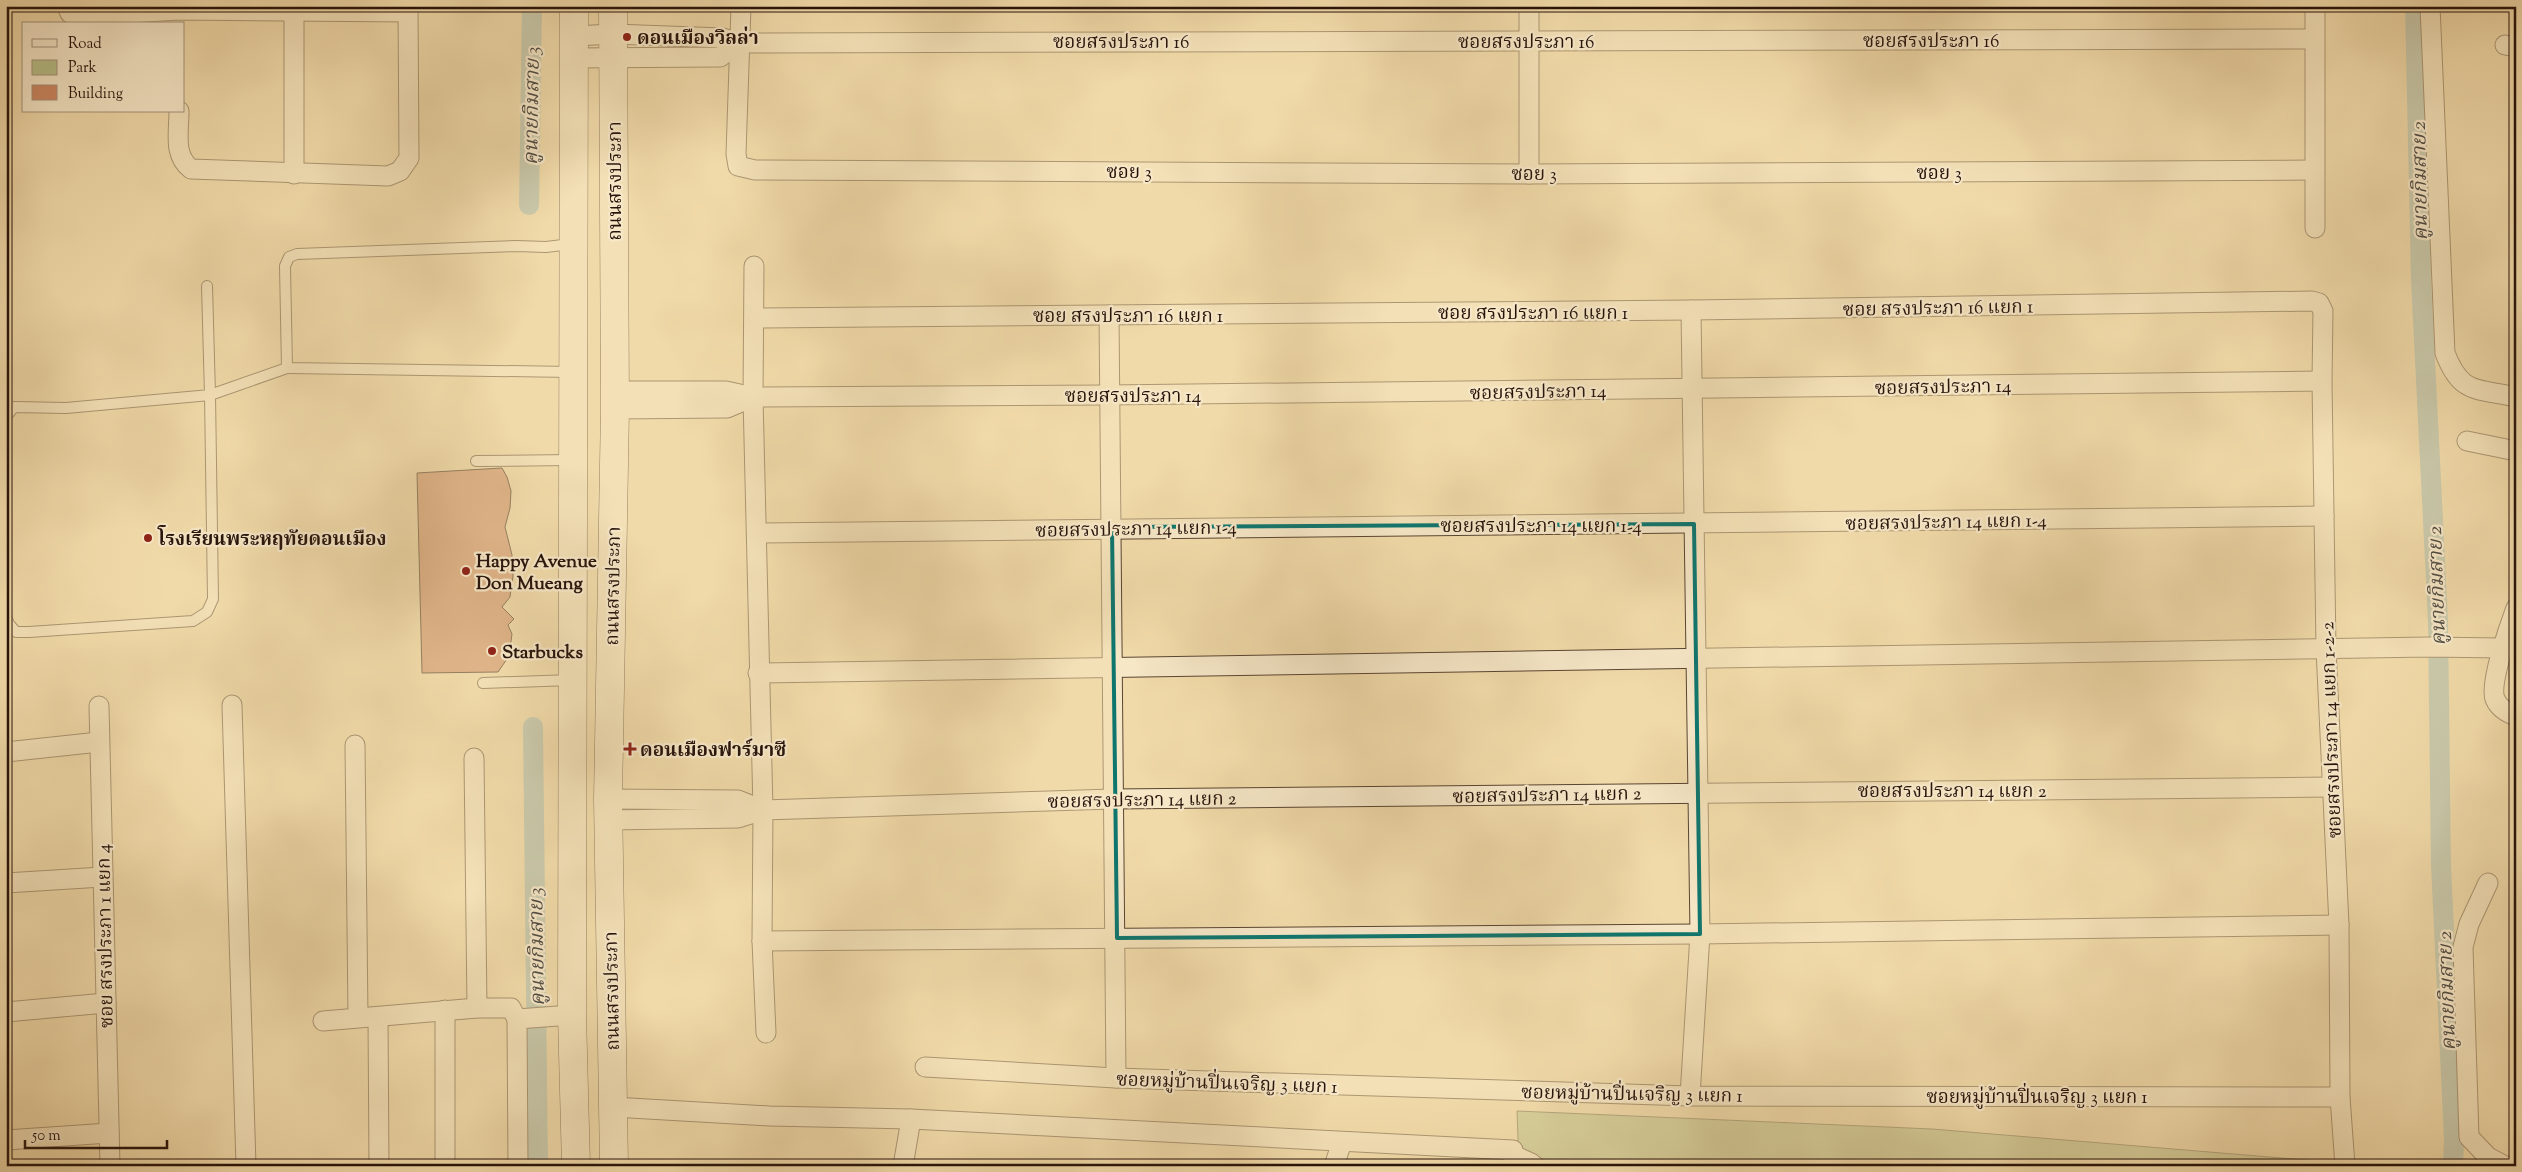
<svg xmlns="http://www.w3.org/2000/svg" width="2522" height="1172" viewBox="0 0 2522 1172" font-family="'Sorts Mill Goudy','Noto Serif Thai',serif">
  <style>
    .green { fill: #b8c08a; stroke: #706a4a }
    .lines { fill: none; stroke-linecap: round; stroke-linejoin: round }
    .canal { stroke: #9db9b1; stroke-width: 20 }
    .building { fill: #cd8762; stroke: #28130b }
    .lane-casing { stroke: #5a4532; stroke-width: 12 }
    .street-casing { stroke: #5a4532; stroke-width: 21 }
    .secondary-casing { stroke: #28130b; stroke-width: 29 }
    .lane { stroke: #f6e7c7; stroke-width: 10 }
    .street { stroke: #f6e7c7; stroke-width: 19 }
    .secondary { stroke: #f6e7c7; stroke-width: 28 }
    .marked { fill: none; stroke: #0f766e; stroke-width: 4; stroke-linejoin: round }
    .poi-dot { fill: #8f2418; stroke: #f6e7c7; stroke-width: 2 }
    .labels { text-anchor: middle; stroke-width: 4.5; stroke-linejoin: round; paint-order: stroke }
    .poi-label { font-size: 19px; font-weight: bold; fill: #28130b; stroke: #f6e7c7; text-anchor: start }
    .street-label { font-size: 19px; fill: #28130b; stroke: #f6e7c7 }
    .water-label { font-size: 20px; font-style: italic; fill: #514d45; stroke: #f6e7c7 }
  </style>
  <rect width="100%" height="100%" fill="#f1daa9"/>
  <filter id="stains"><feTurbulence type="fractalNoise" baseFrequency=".004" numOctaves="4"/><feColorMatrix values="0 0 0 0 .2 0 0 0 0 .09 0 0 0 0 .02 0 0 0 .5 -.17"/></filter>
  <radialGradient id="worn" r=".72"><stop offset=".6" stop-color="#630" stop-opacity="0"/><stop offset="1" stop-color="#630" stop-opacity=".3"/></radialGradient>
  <polygon class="green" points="1517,1111 1932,1129 2378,1166 1519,1166"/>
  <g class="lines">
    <g class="canal">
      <polyline points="2415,6 2421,280 2438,621 2441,865 2454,1139 2453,1166"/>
      <polyline points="529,205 532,6"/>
      <polyline points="533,727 538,1166"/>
    </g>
  </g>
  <polygon class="building" points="502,468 507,477 511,491 510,508 505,527 512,555 513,576 510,597 502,607 514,619 508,625 512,634 509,656 498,672 422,673 417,473"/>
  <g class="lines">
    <g class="lane-casing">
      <g id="lane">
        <polyline points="571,244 546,247 517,246 297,254 289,257 285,266 287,368 572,372"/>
        <polyline points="6,417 14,407 66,408 210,395 207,286"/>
        <polyline points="476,461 572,460"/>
        <polyline points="6,616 9,624 16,632 29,632 193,621 207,612 213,599 210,395 287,368"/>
        <polyline points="483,683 572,680"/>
        <polyline points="1513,1150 1533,1159 1542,1166"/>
      </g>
    </g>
    <g class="street-casing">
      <g id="street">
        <polyline points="67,6 70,13 78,16 179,10 408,12"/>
        <polyline points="741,6 736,154 738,166 755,170 1529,174 2313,170"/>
        <polyline points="1529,6 1529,174"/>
        <path d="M2430,6L2445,353C2461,395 2476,388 2516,397"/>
        <polyline points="574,36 613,34 723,38 739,43 2314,39"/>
        <polyline points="2505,45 2516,47"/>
        <polyline points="573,58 720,57 739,43"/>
        <path d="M179,111C179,133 173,155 191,169L388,176L400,171L409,158L408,6"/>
        <polyline points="294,174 294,6"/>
        <polyline points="2315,228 2315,6"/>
        <polyline points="754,266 753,397 763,810 762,941 766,1033"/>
        <polyline points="1109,315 1116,1078"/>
        <polyline points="755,318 1691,310 2312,301 2319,303 2323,311 2322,381 2326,649 2339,925 2340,1097 2345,1166"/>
        <polyline points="614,391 726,391 753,397 1108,395 2322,381"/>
        <polyline points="615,409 727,408 753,397"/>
        <polyline points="2467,441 2516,451"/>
        <polyline points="757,533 2324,516"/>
        <path d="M2516,608C2510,624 2489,684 2495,699C2499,708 2507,713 2516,716"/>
        <polyline points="758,673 2429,647 2501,648"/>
        <polyline points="232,705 246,1166"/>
        <polyline points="99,706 110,1166"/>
        <polyline points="355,745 358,1017"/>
        <polyline points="6,752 99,742"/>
        <polyline points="474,758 477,1008"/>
        <polyline points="608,799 738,800 763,810"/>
        <polyline points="609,820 738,818 763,810 1113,799 2332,787"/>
        <polyline points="6,883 102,877"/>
        <polyline points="2488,883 2469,924 2463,947 2469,1137 2488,1157 2505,1166"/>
        <polyline points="762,941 1700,934 2339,925"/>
        <polyline points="445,1010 445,1166"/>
        <polyline points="6,1012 106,1003"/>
        <polyline points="378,1018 379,1166"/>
        <polyline points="517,1019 518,1166"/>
        <polyline points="323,1021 477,1008 511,1008 517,1019 572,1015"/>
        <polyline points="925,1067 1116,1078 1690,1096 2340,1097"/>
        <polyline points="1690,1096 1700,934 1691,310"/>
        <polyline points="613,1107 769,1116 911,1119 1513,1150 1514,1166"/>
        <polyline points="6,1140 109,1133"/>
        <polyline points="903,1166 911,1119"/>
        <polyline points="1334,1166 1342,1142"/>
      </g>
    </g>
    <g class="secondary-casing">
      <g id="secondary">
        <polyline points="574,6 572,1015 576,1166"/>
        <polyline points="613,6 615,409 608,799 614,1166"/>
      </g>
    </g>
    <use href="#lane" class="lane"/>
    <use href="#street" class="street"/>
    <use href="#secondary" class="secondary"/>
  </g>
  <path d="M0 0H2522V1172H0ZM1694,524L1700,934L1117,938L1112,527Z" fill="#f1daa9" fill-opacity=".55" fill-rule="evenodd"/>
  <path class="marked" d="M1694,524L1700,934L1117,938L1112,527Z"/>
  <g class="poi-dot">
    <circle cx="627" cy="37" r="5"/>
    <circle cx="148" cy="538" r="5"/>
    <circle cx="466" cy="571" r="5"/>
    <circle cx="492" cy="651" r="5"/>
    <path d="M627.5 741.5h5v5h5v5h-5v5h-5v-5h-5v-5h5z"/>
  </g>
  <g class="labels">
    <g class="poi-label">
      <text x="637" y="44">ดอนเมืองวิลล่า</text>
      <text x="158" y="545">โรงเรียนพระหฤทัยดอนเมือง</text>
      <text x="476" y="567">Happy Avenue<tspan x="476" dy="22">Don Mueang</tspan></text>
      <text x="502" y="658">Starbucks</text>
      <text x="640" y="756">ดอนเมืองฟาร์มาซี</text>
    </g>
    <g class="street-label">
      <text x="1931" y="47">ซอยสรงประภา 16</text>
      <text x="1121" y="48">ซอยสรงประภา 16</text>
      <text x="1526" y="48">ซอยสรงประภา 16</text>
      <text x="1129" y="178">ซอย 3</text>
      <text x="1939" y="179">ซอย 3</text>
      <text x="1534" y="180">ซอย 3</text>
      <text transform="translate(614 181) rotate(-90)" y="7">ถนนสรงประภา</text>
      <text transform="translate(1938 307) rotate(-1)" y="7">ซอย สรงประภา 16 แยก 1</text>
      <text x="1533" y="319">ซอย สรงประภา 16 แยก 1</text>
      <text x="1128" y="322">ซอย สรงประภา 16 แยก 1</text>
      <text transform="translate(1943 386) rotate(-1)" y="7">ซอยสรงประภา 14</text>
      <text transform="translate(1538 391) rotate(-1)" y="7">ซอยสรงประภา 14</text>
      <text x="1133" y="402">ซอยสรงประภา 14</text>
      <text transform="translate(1946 521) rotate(-1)" y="7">ซอยสรงประภา 14 แยก 1-4</text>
      <text x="1541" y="532">ซอยสรงประภา 14 แยก 1-4</text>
      <text transform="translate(1136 528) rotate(-1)" y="7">ซอยสรงประภา 14 แยก 1-4</text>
      <text transform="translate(612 586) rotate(-89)" y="7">ถนนสรงประภา</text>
      <text transform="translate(2330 730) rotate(-92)" y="7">ซอยสรงประภา 14 แยก 1-2-2</text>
      <text x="1952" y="797">ซอยสรงประภา 14 แยก 2</text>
      <text transform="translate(1547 794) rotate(-1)" y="7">ซอยสรงประภา 14 แยก 2</text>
      <text transform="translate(1142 799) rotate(-1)" y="7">ซอยสรงประภา 14 แยก 2</text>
      <text transform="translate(104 936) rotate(-91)" y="7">ซอย สรงประภา 1 แยก 4</text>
      <text transform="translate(611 991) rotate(-91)" y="7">ถนนสรงประภา</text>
      <text transform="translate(1227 1082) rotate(2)" y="7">ซอยหมู่บ้านปิ่นเจริญ 3 แยก 1</text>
      <text transform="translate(1632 1093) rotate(1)" y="7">ซอยหมู่บ้านปิ่นเจริญ 3 แยก 1</text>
      <text x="2037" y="1103">ซอยหมู่บ้านปิ่นเจริญ 3 แยก 1</text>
    </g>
    <g class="water-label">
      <text transform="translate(531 106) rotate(-89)" y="7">คูนายกิมสาย 3</text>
      <text transform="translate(2419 181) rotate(-91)" y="7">คูนายกิมสาย 2</text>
      <text transform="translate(2436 586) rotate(-92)" y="7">คูนายกิมสาย 2</text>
      <text transform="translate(536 947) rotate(-91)" y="7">คูนายกิมสาย 3</text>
      <text transform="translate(2446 991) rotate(-92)" y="7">คูนายกิมสาย 2</text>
    </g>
  </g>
  <rect width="2522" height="1172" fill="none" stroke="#f1daa9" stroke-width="25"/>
  <rect x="8" y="8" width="2507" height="1157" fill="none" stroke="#28130b" stroke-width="2.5"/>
  <rect x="12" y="12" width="2497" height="1147" fill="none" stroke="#28130b"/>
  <rect x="22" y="22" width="162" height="90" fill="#f6e7c7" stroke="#a4927c"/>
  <rect x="32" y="39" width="25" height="8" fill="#f6e7c7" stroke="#a4927c"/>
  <text x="68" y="48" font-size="15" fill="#28130b">Road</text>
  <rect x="32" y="60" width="25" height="15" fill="#b8c08a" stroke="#a4927c"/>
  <text x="68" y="72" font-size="15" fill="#28130b">Park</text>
  <rect x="32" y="85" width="25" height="15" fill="#cd8762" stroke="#a4927c"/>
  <text x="68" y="98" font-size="15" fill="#28130b">Building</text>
  <path d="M25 1140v8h142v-8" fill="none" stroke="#28130b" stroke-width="2.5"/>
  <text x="32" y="1140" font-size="15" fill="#28130b" stroke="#f6e7c7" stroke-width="4" paint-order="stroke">50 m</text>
  <rect width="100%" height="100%" filter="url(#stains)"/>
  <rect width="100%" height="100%" fill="url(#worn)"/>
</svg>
